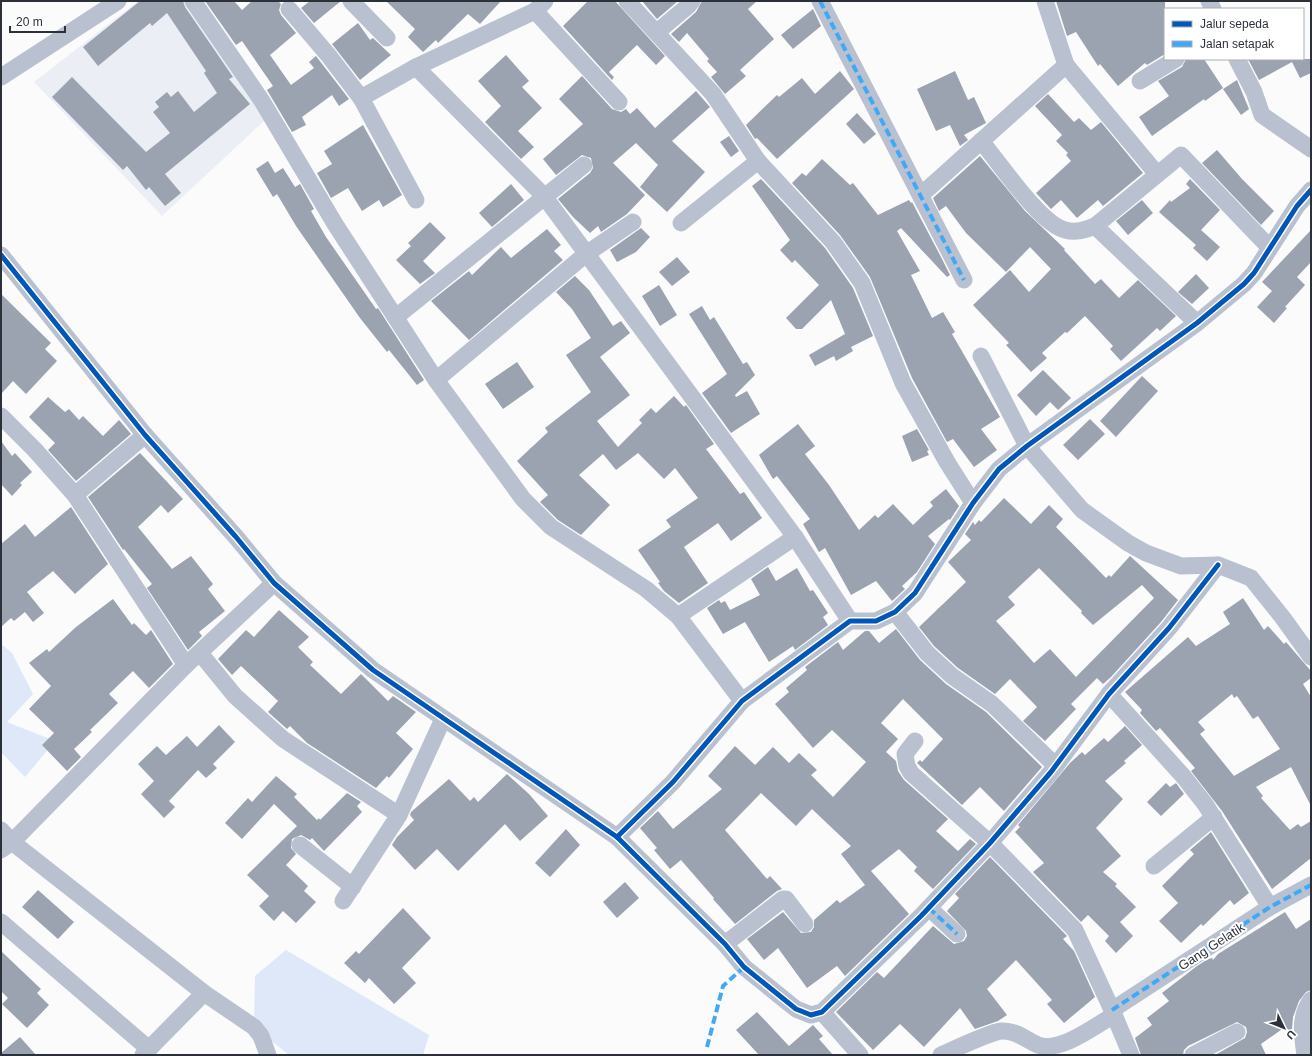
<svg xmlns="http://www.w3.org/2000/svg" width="1312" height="1056" viewBox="0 0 1312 1056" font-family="Helvetica,sans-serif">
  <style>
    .built { fill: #ebeff5 }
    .green { fill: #dee8f8 }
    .building { fill: #9ba2b0; fill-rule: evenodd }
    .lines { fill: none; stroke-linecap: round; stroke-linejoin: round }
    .street { stroke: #b9c1d0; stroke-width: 17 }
    .quiet { stroke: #3fa9f5; stroke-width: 4; stroke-dasharray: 8 4; stroke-linecap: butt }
    .cycleway-casing { stroke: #fff; stroke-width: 8 }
    .cycleway { stroke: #0057b8; stroke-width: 5 }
    .labels { text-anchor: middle; stroke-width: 4; stroke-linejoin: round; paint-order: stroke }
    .street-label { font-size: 13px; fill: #2c3139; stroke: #fff }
  </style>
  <rect width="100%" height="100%" fill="#fbfbfb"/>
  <polygon class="built" points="138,1 185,1 265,120 162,216 34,82"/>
  <g class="green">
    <polygon points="1,644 12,653 33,694 7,722 55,741 25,777 1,752"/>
    <polygon points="286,950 429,1035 423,1055 289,1055 254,1027 255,976"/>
  </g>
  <g class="building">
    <polygon points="140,1 183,1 185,7 233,77 229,79 250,104 165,174 181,193 165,206 149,187 146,190 127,166 123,170 52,97 72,77 146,152 170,133 153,112 159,107 155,102 167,92 171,97 178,91 194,112 217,93 204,73 206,71 167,13 152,26 150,23 98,66 83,47"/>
    <polygon points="205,1 234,1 242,10 252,1 278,1 281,4 279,10 281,15 296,33 270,55 291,85 314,68 309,62 316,56 349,99 339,106 332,95 302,117 306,125 292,132 267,90 273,86 242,41 236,45"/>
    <polygon points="310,1 341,1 314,23 301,8"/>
    <polygon points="386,1 501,1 480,24 468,14 438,43 436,40 423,52 408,37 415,29"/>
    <polygon points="588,1 615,1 665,56 656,65 637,45 609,72 614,77 612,80 563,26"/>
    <polygon points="642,1 678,1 657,19"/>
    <polygon points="702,1 757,1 748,9 774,39 740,70 746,76 725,94 711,77 717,72 707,61 709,59 687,33 679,42 671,34 696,12"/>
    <polygon points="1056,1 1165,1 1165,54 1147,65 1145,63 1118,86 1100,64 1098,66 1076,32 1067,36"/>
    <polygon points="813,9 821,26 793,49 781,35"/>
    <polygon points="358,23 370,40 373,38 391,55 360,80 332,44"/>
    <polygon points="506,55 529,81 522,87 542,108 518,131 534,147 521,159 485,122 501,106 478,81"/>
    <polygon points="1186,59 1204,59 1223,88 1205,101 1204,99 1152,136 1139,117 1169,96 1158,81 1182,67"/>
    <polygon points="1248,59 1311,59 1311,73 1300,78 1292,62 1259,80"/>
    <polygon points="840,71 854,89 777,159 757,138 755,139 746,125 777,95 779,97 802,78 815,94"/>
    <polygon points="955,71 968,100 974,97 986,123 964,135 968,140 960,146 950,125 936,131 917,89"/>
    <polygon points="582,76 612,109 621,112 626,109 630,114 637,108 655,128 696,91 710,107 672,141 705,172 667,212 640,187 658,165 636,143 613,163 645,195 627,214 601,232 598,226 590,233 573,217 558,199 590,173 593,168 591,158 582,155 556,175 543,159 583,124 559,99"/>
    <polygon points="1237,80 1249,109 1241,115 1223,89"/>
    <polygon points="1048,94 1074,122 1079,118 1091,130 1101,122 1143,173 1103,206 1098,200 1077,218 1061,200 1051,209 1036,193 1071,161 1066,155 1068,153 1056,141 1062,135 1035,106"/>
    <polygon points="857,113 876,134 864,144 846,124"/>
    <polygon points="363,125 402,195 383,207 379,200 362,211 348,188 331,198 317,173 332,164 324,151"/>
    <polygon points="729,136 739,151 731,157 720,142"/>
    <polygon points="1217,150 1242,179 1274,211 1261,225 1202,163"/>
    <polygon points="980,156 1025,211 1065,249 1064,250 1095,284 1101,279 1119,298 1138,280 1176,316 1160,331 1157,328 1121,361 1110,349 1113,346 1085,316 1067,333 1065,332 1042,353 1047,358 1031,372 1006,345 1009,343 973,305 1010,270 1029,292 1051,269 1030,247 1006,272 966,233 946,206 939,211 933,198"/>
    <polygon points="822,159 850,185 853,183 878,215 909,200 911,203 912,202 941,257 950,275 947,277 901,228 897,231 920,271 911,275 932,318 943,312 955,332 952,334 1000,417 981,429 997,450 974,467 953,439 947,442 912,378 870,277 840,235 792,183 802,173 806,176"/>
    <polygon points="268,161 275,173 283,168 295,187 300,184 314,209 311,211 326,237 376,309 378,308 424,380 417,385 389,350 387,352 360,318 296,226 277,194 273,197 256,169"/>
    <polygon points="761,179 825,248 853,288 873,336 851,347 853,351 836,361 834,356 815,366 809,355 845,334 831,300 802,329 796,329 786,318 819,285 795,260 792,263 780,250 790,240 752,186"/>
    <polygon points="1190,179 1220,210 1201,230 1220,247 1207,261 1193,248 1196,245 1159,212 1170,200 1171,202 1190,188 1186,184"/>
    <polygon points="511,184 524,200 492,227 479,213"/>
    <polygon points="1142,200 1153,213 1128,235 1116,221"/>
    <polygon points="430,222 446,238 423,261 435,273 420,284 396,260 411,246 408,243"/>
    <polygon points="641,228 650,237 636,252 617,262 610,250"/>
    <polygon points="547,229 561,245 554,251 563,260 469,340 431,301 469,271 472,275 501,247 511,258"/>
    <polygon points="1311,230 1311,262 1297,277 1305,285 1285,307 1287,308 1274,323 1257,307 1272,291 1262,282"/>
    <polygon points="677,257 690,272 672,286 659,272"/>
    <polygon points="1196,274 1209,288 1192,304 1178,292"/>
    <polygon points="575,276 589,290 613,326 621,321 630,333 600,357 630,395 597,421 618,447 642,423 639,420 651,408 656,413 674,396 684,407 686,405 714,444 706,449 740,494 744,492 762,518 731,541 718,523 684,547 708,583 679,603 664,591 658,583 660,582 638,550 671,527 666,520 698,498 675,468 664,479 638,453 616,470 603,454 579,475 610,505 581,535 558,520 540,502 548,495 517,461 548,432 545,428 591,392 566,355 591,338 572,309 556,292"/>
    <polygon points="659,285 677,315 660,326 642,296"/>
    <polygon points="1,294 51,343 45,349 57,361 26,394 13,381 1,394"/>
    <polygon points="702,306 710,320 714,317 743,364 747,362 755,375 735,395 736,397 747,391 760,414 731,433 702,393 727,374 689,314"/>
    <polygon points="517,362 534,387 503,409 485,384"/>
    <polygon points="1043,370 1071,398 1058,410 1050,402 1036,416 1017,395"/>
    <polygon points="1142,376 1158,391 1116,437 1100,421"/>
    <polygon points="48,397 65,412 69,409 79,420 83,416 103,436 119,420 131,434 76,481 48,450 55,443 29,417"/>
    <polygon points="1090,419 1105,434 1078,460 1063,445"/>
    <polygon points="798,424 815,446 805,454 829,485 859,530 875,515 878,518 893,504 913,525 933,506 930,502 946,489 959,506 950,520 949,519 928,536 935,544 917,572 902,586 905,589 892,601 876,581 851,595 825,548 819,552 803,524 810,519 777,476 773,479 759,455"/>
    <polygon points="917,429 929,450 927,451 929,455 912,462 902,436"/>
    <polygon points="1,441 12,456 15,453 32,472 20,483 22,485 12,496 1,484"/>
    <polygon points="140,453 183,499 168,513 161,505 138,527 172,569 191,556 213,584 208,589 225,611 199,632 202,636 188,650 147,588 152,584 124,549 123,550 88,497"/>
    <path d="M1004,498L1031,524L1049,505L1063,519L1056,527L1106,578L1109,575L1111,577L1130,556L1178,600L1161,622L1111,677L1103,684L1097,678L1071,704L1076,709L1045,741L1023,721L1037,707L1010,679L995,694L958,668L934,646L919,627L966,582L948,562L971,540L965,534L973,522L975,525L979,520L981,522ZM1039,568L1082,611L1081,613L1093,625L1142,585L1154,598L1076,677L1050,649L1034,663L996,621L1015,605L1008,597Z"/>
    <polygon points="71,507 108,564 75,594 53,571 27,592 44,613 33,622 25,612 14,621 11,618 1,627 1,544 25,524 35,537"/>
    <polygon points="768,567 776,581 797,568 810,591 813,590 828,613 823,617 828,625 795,650 793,646 769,662 745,622 723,634 707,608 719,600 721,603 725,601 730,610 760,595 751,579"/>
    <path d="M1243,598L1264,630L1268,626L1284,644L1286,642L1311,671V678L1303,684L1311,697V806L1291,767L1256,787L1263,796L1261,798L1290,830L1298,824L1301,827L1311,821V858L1272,889L1222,811L1191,771L1195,768L1160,728L1156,731L1140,713L1142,710L1125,692L1188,637L1196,646L1230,624L1223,612ZM1232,694L1234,698L1237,696L1253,719L1258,716L1280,749L1234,776L1200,734L1205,730L1198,722Z"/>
    <polygon points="113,599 132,625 134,623 146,635 151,630 173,664 149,688 133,671 109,694 118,703 90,730 92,732 74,749 81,757 67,771 42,745 54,733 29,709 51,686 29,663 47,649 49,652 76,627"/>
    <polygon points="279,610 309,637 298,647 313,662 310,665 341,694 361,674 388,701 393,696 416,712 396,733 413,749 389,778 387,776 376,788 307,743 290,726 287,729 268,712 278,701 241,666 232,675 218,659 246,630 254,637"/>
    <polygon points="896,629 920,660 946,684 986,712 1042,767 1004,811 980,787 962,805 917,763 920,760 922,762 943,739 903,699 881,723 898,739 886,752 896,761 898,771 904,780 948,819 936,831 958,851 970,839 976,844 933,889 914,871 917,867 899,849 871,871 909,914 845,976 837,966 807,988 778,948 764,960 747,939 783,912 801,933 811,932 814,927 814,920 837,900 840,903 865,885 841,854 851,846 812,809 796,826 761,793 725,830 767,879 770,876 782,889 777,891 735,924 713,899 714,898 681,860 670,869 654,850 657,848 640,828 658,811 673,829 722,789 708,776 735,746 755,765 773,747 789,763 799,753 817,770 811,775 833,797 866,762 832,730 813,748 775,704 789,692 786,688 807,670 805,667 838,642 843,650 865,631 869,631 879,643"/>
    <polygon points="219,725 235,742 213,764 217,768 206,778 198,770 169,801 175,807 164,818 141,794 154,781 138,764 157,746 166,755 187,736 197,747"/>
    <polygon points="1125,726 1142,745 1124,761 1126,763 1105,781 1123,799 1096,828 1121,856 1103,872 1117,884 1115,886 1136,907 1120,922 1133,936 1116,953 1105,941 1109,936 1088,915 1081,922 1033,872 1044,863 1015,832 1020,827 1018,825 1070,763 1082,752 1085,755 1104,738 1108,742"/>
    <polygon points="507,774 529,794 548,816 520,841 505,824 458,871 437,849 415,870 392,845 397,837 414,820 410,815 411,812 449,779 470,801 474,797 478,802"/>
    <polygon points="276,776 297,794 294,797 317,820 319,818 320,820 347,793 361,802 357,806 362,812 324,851 312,838 310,840 301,835 292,839 291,848 296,854 286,865 308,886 304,891 316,902 296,923 283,911 274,921 259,906 269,896 247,875 297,826 274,804 242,839 225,823 248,798 252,802"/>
    <polygon points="1166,783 1170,787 1176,783 1184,794 1161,816 1147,802"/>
    <polygon points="566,829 580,845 550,877 535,863"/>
    <polygon points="1211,832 1249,893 1234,905 1230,900 1203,926 1201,924 1181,943 1159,921 1178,903 1162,886 1194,854 1190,850"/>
    <polygon points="990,857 1067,936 1063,939 1074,951 1095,997 1064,1023 1047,1004 1052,1000 1016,960 987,989 1007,1015 998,1021 975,1029 960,1008 924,1047 900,1024 873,1050 836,1012 877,972 884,978 933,926 954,944 964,941 967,936 966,931 947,911 959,898 955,894"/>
    <polygon points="625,882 639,898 617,918 603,902"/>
    <polygon points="38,890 74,922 58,939 22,907"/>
    <polygon points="403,908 431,938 402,968 416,983 394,1004 369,978 365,983 344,963 356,951 359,954"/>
    <polygon points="1285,912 1296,929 1311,919 1311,990 1306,992 1299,1001 1293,1017 1292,1029 1290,1031 1285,1027 1261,1044 1266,1055 1215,1055 1245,1038 1247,1032 1246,1027 1237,1022 1188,1046 1184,1050 1183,1055 1141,1055 1135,1038 1152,1025 1147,1018 1169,1001 1162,993 1197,966 1208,959 1212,958 1213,960 1218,954"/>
    <polygon points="1,951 41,989 37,993 49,1005 27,1028 2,1004 8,998 1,991"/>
    <polygon points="757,1012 789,1046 813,1025 823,1036 819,1039 833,1055 759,1055 736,1030"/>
    <polygon points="20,1037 36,1055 1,1055 1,1053"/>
  </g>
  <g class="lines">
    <g class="street">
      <polyline points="193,1 262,101 335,224 436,380 523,499 551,527 646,589 678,616 742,701"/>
      <polyline points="351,1 387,38"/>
      <polyline points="627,1 713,94 758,161 833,242 862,283 903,383 947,462 973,503"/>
      <polyline points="820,1 964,280"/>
      <polyline points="1209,1 1213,9"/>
      <polyline points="289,9 329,56 361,98 416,67 535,11 545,1"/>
      <polyline points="535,11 619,102"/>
      <polyline points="657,32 688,6 692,1"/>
      <polyline points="1237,59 1254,92 1262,115 1311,149"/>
      <polyline points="1066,65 1157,174"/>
      <polyline points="416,67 544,196 795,537 850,621"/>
      <polyline points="1,77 118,1"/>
      <polyline points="1140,81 1176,59"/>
      <polyline points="361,98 416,200"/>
      <path d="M981,141C999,162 1040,224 1065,230C1076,233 1085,230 1095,226L1181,155L1270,248"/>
      <polyline points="921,195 1066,65 1045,1"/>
      <polyline points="681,223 758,161"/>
      <polyline points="1095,226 1197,323"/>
      <polyline points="1,255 145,435 236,537 274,583 373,670 617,837 725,944 744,967 796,1009 811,1015 822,1012 921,916 990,843 1051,772 1109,694 1169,628 1218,565"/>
      <polyline points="396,317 584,165"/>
      <polyline points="981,356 1027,446 1082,510 1128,543 1146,553 1181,566 1218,565 1251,578 1283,618 1311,657"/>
      <polyline points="436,380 586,254 633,222"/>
      <polyline points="1,416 35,450 75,495"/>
      <polyline points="145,435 75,495 186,665"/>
      <polyline points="895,612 927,653 952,676 992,704 1056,766"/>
      <polyline points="678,616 795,537"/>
      <polyline points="200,653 235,696 283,739 399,815"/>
      <polyline points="1109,694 1183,776 1205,804 1270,907"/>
      <polyline points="915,741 905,754 907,766 911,773 990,843 1075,930 1112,1010 1131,1055"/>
      <polyline points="1,830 12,842 204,993 254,1027 261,1036 268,1055"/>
      <polyline points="617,837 673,782 742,701 850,621 876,621 895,612 915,593 973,503 999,469 1027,446 1197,323 1244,284 1254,273 1297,206 1311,190"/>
      <polyline points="300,845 353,887"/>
      <polyline points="1,850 12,842 186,665 274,583"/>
      <polyline points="1154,866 1214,817"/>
      <polyline points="343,901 399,815 443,719"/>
      <polyline points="929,908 957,934"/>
      <polyline points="1,922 149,1049"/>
      <polyline points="725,944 783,899 786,899 805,924"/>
      <polyline points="1112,1010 1270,907 1311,885"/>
      <polyline points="822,1012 860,1055"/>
      <polyline points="143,1055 204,993"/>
      <path d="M941,1055C955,1049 988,1033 1001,1031C1016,1030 1026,1040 1038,1045C1060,1053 1095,1026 1114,1015"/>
      <polyline points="1193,1055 1237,1032"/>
      <path d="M1305,1055C1302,1035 1299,1017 1311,1000"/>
    </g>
    <g class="quiet">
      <polyline points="820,1 964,280"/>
      <polyline points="929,908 957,934"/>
      <polyline points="1112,1010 1270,907 1311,885"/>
      <polyline points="707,1047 723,986 744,967"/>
    </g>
    <g class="cycleway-casing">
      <g id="cycleway">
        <polyline points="1,255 145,435 236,537 274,583 373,670 617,837 725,944 744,967 796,1009 811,1015 822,1012 921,916 990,843 1051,772 1109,694 1169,628 1218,565"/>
        <polyline points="617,837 673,782 742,701 850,621 876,621 895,612 915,593 973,503 999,469 1027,446 1197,323 1244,284 1254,273 1297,206 1311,190"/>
      </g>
    </g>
    <use href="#cycleway" class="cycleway"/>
  </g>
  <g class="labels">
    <g class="street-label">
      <text transform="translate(1211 946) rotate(-33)" y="5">Gang Gelatik</text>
    </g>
  </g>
  <rect width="1312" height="1056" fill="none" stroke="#2c3139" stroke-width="4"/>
  <rect x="1164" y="8" width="140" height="52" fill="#ffffff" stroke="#abadb0"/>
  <rect x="1172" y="21" width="20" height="6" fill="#0057b8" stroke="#abadb0"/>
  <text x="1200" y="28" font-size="12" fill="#2c3139">Jalur sepeda</text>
  <rect x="1172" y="41" width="20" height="6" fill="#3fa9f5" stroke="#abadb0"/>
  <text x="1200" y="48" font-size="12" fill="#2c3139">Jalan setapak</text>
  <g transform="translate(1284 1028) rotate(133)" stroke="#ffffff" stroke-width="3" paint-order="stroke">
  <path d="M0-3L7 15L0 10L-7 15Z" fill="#2c3139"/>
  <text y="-6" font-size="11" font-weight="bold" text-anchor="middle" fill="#2c3139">U</text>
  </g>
  <path d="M10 26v6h55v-6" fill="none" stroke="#2c3139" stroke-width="2"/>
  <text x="16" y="26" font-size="12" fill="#2c3139" stroke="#ffffff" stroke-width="3" paint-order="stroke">20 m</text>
</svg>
